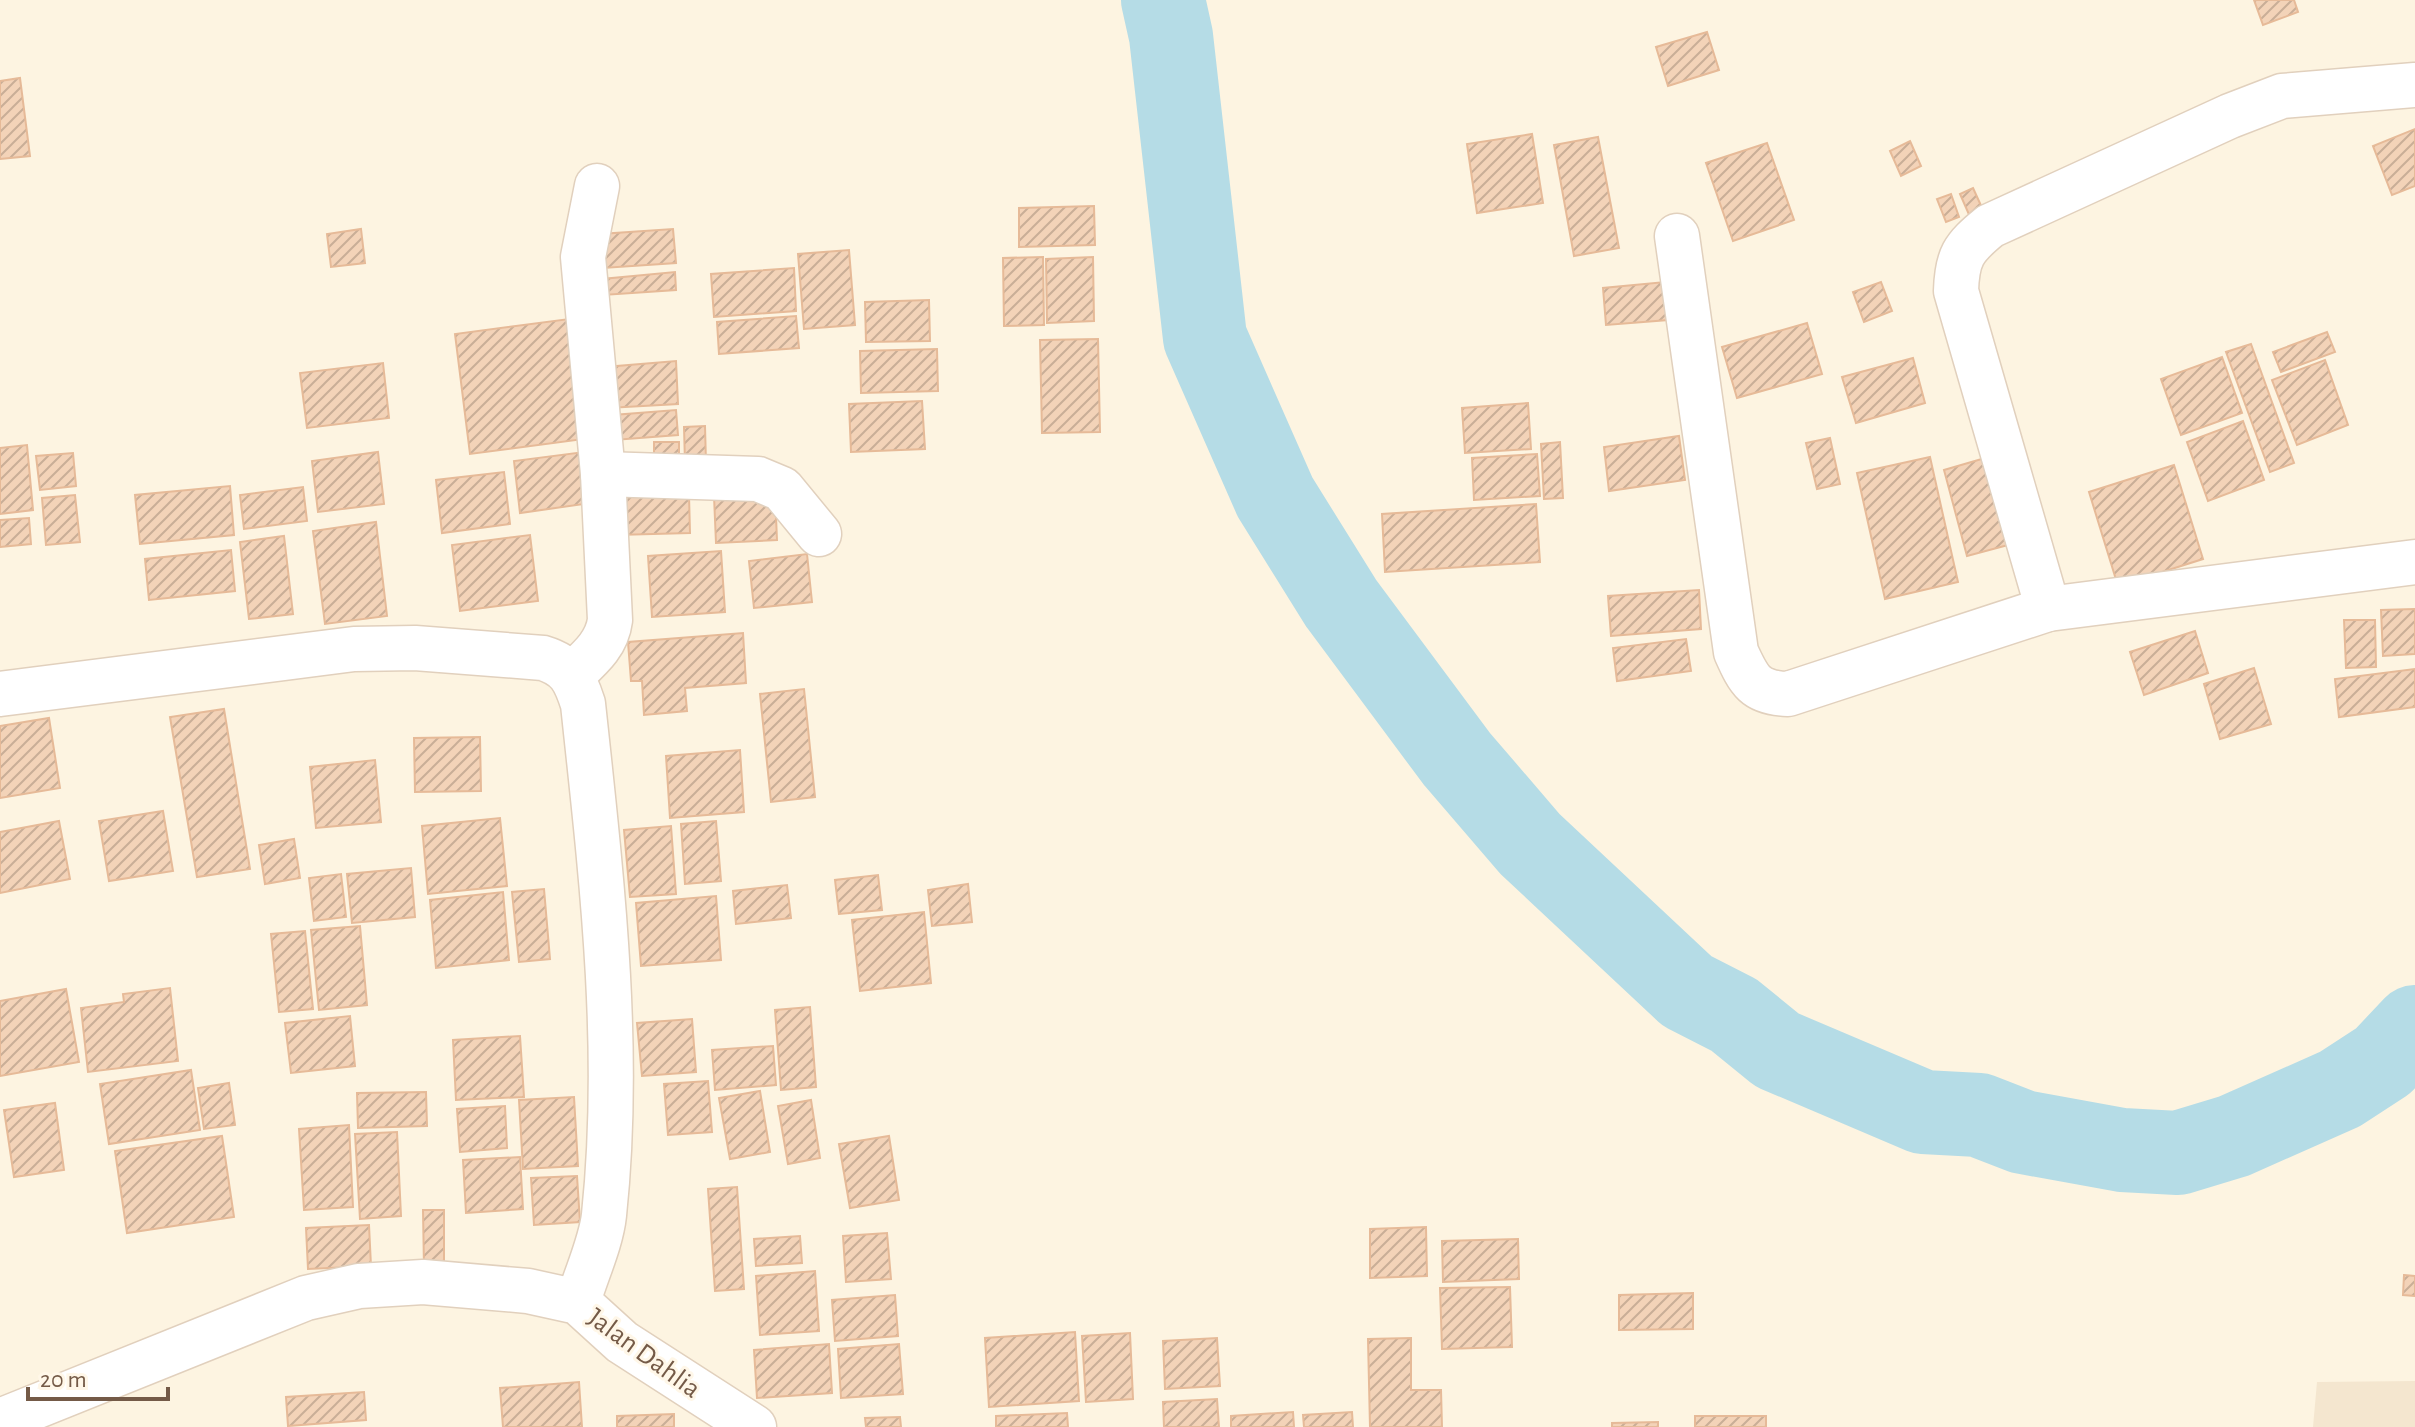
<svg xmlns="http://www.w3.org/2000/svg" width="2415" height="1427" viewBox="0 0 2415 1427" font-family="'Alegreya Sans',sans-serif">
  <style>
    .residential { fill: #f4e6cf }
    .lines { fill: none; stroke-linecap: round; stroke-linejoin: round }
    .river { stroke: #b5dce6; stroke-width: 84 }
    .building { fill: url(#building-hatch); stroke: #e6ba98; stroke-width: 2 }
    .minor-casing { stroke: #e1d0bd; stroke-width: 47 }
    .minor { stroke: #fff; stroke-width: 44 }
    .labels { text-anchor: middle; stroke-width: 6; stroke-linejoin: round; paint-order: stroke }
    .street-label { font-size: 28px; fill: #745a47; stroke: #fff7e8 }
  </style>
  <defs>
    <pattern id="building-hatch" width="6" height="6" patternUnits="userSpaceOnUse" patternTransform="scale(2)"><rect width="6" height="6" fill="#f3d3b8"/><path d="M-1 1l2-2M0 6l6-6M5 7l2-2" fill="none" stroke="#c9ae97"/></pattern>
  </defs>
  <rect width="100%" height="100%" fill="#fdf4e1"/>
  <polygon class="residential" points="2415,1381 2415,1427 2313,1427 2317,1382"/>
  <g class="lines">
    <polyline class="river" points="1163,0 1171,36 1205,338 1275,497 1341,603 1457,759 1530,844 1687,991 1734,1015 1777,1050 1923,1112 1979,1115 2023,1132 2122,1150 2178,1153 2234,1136 2340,1089 2383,1061 2415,1027"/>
  </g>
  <g class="building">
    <polygon points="2254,0 2294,0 2298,12 2263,25"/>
    <polygon points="1707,32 1719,70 1668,86 1656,47"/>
    <polygon points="20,78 30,156 0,159 0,81"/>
    <polygon points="2415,129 2415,186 2392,195 2373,146"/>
    <polygon points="1532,134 1543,203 1477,213 1467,144"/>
    <polygon points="1598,137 1619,248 1574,256 1554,145"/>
    <polygon points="1910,141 1921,166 1901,176 1890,151"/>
    <polygon points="1767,143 1794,220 1733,241 1706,163"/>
    <polygon points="1973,188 1988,221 1974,226 1960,194"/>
    <polygon points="1951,194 1959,217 1946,222 1937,199"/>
    <polygon points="1094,206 1095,245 1019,247 1019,208"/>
    <polygon points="361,229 365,263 331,267 327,234"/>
    <polygon points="673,229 676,263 603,268 600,234"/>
    <polygon points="849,250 855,325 804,329 798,254"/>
    <polygon points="1043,257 1044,325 1004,326 1003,258"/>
    <polygon points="1093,257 1094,321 1047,323 1046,259"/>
    <polygon points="794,268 796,311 714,317 711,274"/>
    <polygon points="675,272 676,290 603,295 602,279"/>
    <polygon points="1665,282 1668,320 1606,325 1603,288"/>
    <polygon points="1881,282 1892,311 1864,322 1853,292"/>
    <polygon points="929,300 930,341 866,342 865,302"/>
    <polygon points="796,316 799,348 719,354 717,322"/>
    <polygon points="569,319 584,439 470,454 455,334"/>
    <polygon points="1807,323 1822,374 1737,398 1722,347"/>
    <polygon points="2327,332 2335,352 2281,372 2273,352"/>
    <polygon points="1098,339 1100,432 1042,433 1040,340"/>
    <polygon points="2251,344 2294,463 2270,472 2226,352"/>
    <polygon points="937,349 938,391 861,393 860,351"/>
    <polygon points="2222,357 2242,413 2181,435 2161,379"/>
    <polygon points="1913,358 1925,403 1856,423 1842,377"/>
    <polygon points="2325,360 2348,425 2297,445 2272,380"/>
    <polygon points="676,361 678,404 608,408 605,367"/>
    <polygon points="383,363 389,418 307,428 300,373"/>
    <polygon points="922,401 925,449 851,452 849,404"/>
    <polygon points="1528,403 1531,449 1465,453 1462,408"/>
    <polygon points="676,410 678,435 614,440 613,415"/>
    <polygon points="2243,421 2264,480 2208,501 2187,442"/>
    <polygon points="705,426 706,463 685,463 684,427"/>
    <polygon points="1679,436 1685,480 1609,491 1604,447"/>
    <polygon points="1830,438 1840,484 1817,489 1806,443"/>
    <polygon points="654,442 679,442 679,461 654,462"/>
    <polygon points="1560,442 1563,498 1544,499 1541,444"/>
    <polygon points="27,445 33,510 0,514 0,448"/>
    <polygon points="378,452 384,504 318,512 312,461"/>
    <polygon points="584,452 591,503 520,513 514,461"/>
    <polygon points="73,453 76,486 40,490 36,456"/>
    <polygon points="1537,454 1540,496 1474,500 1472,458"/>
    <polygon points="1930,457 1958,582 1885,599 1857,473"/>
    <polygon points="1985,458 2008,545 1967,556 1944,470"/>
    <polygon points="2174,465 2203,559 2118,586 2089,492"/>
    <polygon points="504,472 510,524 442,533 436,480"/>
    <polygon points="230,486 234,535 140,544 135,495"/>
    <polygon points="303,487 307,521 244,529 240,495"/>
    <polygon points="775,493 777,540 716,543 714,496"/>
    <polygon points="75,495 80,542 46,545 42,498"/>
    <polygon points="689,495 690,533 616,535 615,497"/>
    <polygon points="1536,504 1540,562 1385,572 1382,514"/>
    <polygon points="29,518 31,544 0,547 0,520"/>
    <polygon points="376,522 387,616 325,624 313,531"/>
    <polygon points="530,535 538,601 460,611 452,545"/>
    <polygon points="284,536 293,614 249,619 240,542"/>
    <polygon points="231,550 235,591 149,600 145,559"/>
    <polygon points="721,551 725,612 652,617 648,556"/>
    <polygon points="807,554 812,602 754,608 749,561"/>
    <polygon points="1699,590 1701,629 1611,636 1608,596"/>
    <polygon points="2415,609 2415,654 2383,656 2381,610"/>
    <polygon points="2344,620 2375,620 2376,667 2346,668"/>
    <polygon points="2195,631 2208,673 2144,695 2130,652"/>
    <polygon points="743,633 746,683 685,688 687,711 644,715 642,681 631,681 628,642"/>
    <polygon points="1686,639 1691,671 1617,681 1613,648"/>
    <polygon points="2254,668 2271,724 2220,739 2204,684"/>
    <polygon points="2415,669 2415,707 2339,717 2335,679"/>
    <polygon points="804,689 815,797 771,802 760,694"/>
    <polygon points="224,709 250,869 197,877 170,717"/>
    <polygon points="49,718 60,788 0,798 0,726"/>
    <polygon points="480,737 481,791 415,792 414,738"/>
    <polygon points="740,750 744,812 670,818 666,756"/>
    <polygon points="375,760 381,822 316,828 310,767"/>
    <polygon points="163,811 173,871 109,881 99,821"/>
    <polygon points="500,818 507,886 428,894 422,826"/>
    <polygon points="59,821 70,879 0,893 0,832"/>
    <polygon points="716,821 721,881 685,884 681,824"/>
    <polygon points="671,826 676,894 630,897 624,830"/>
    <polygon points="294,839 300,878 265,884 259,845"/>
    <polygon points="411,868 415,917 352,923 347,874"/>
    <polygon points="341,874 346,917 314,921 309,878"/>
    <polygon points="878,875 882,910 839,914 835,880"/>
    <polygon points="968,884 972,922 932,926 928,890"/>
    <polygon points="787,885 791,918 736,924 733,891"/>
    <polygon points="544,889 550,959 519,962 512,892"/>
    <polygon points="503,892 509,960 436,968 430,900"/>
    <polygon points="716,896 721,960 641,966 636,903"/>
    <polygon points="924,912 931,983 860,991 852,920"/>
    <polygon points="360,926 367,1005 319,1010 311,930"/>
    <polygon points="305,931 313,1009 279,1012 271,934"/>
    <polygon points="170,988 178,1061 88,1072 81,1008 124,1002 123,994"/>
    <polygon points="66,989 79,1062 0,1076 0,1001"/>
    <polygon points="810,1007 816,1087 781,1090 775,1010"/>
    <polygon points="350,1016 355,1066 291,1073 285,1023"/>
    <polygon points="692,1019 696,1072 642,1076 637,1023"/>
    <polygon points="520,1036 524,1097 456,1100 453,1040"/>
    <polygon points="773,1046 776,1085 715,1090 712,1050"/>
    <polygon points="191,1070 200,1130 109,1144 100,1084"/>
    <polygon points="708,1081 712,1132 668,1135 664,1084"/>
    <polygon points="229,1083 235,1125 204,1129 198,1088"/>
    <polygon points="760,1091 770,1152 730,1159 719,1098"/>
    <polygon points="426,1092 427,1126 358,1128 357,1093"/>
    <polygon points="574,1097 578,1166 523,1169 519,1100"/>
    <polygon points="811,1100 820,1158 788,1164 778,1106"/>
    <polygon points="55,1103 64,1170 14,1177 4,1110"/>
    <polygon points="505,1106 507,1148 460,1152 457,1109"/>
    <polygon points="349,1125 353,1207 304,1210 299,1129"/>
    <polygon points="397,1132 401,1216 360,1219 355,1134"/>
    <polygon points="222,1136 234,1217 127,1233 115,1151"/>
    <polygon points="889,1136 899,1200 850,1208 839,1144"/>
    <polygon points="520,1157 523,1209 466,1213 463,1160"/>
    <polygon points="577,1176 580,1222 534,1225 531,1178"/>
    <polygon points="737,1187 744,1289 715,1291 708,1189"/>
    <polygon points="423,1210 444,1210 444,1267 424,1268"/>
    <polygon points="369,1225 371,1266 308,1269 306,1228"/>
    <polygon points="1426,1227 1427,1276 1370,1278 1370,1229"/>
    <polygon points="887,1233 891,1279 846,1282 843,1236"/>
    <polygon points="800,1236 802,1263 756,1266 754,1239"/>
    <polygon points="1518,1239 1519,1279 1443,1282 1442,1241"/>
    <polygon points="815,1271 819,1331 760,1335 756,1276"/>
    <polygon points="2404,1275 2415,1276 2415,1296 2403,1295"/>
    <polygon points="1510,1287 1512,1347 1442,1349 1440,1288"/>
    <polygon points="1693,1293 1693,1329 1619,1330 1619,1295"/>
    <polygon points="895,1295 898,1336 835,1341 832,1300"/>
    <polygon points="1075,1332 1079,1401 989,1407 985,1338"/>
    <polygon points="1130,1333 1133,1399 1086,1402 1082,1336"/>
    <polygon points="1217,1338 1220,1386 1165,1389 1163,1341"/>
    <polygon points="1411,1338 1411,1390 1441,1390 1442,1427 1370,1427 1368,1339"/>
    <polygon points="829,1344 832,1393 757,1398 754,1350"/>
    <polygon points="899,1344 903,1394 841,1398 838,1349"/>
    <polygon points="579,1382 582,1427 503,1427 500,1388"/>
    <polygon points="364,1392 366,1420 288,1426 286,1397"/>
    <polygon points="1217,1399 1219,1427 1164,1427 1163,1402"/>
    <polygon points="1293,1412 1294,1427 1231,1427 1231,1416"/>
    <polygon points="1352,1412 1353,1427 1304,1427 1303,1415"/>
    <polygon points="1067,1413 1068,1427 996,1427 996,1416"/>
    <polygon points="674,1414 674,1427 617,1427 617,1416"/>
    <rect x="1695" y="1416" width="71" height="11"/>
    <polygon points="900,1417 901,1427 866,1427 865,1418"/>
    <polygon points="1658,1422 1658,1427 1612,1427 1612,1423"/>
  </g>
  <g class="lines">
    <g class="minor-casing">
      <g id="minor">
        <path d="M1677,236L1736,652C1749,681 1755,693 1788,694L2048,609L2415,562"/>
        <polyline points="603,474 758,479 782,489 819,534"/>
        <path d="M2048,609L1956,291C1957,257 1963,248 1990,226L2230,116L2282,96L2415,85"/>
        <path d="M573,674C590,658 607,644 610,620L603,474L583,257L597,186"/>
        <path d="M0,694L354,649L415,648L543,658C569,666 575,679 583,704C601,872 622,1046 604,1215C601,1243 586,1274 578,1302"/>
        <polyline points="0,1421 306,1298 359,1286 423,1282 528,1291 578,1302 622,1342 754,1427"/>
      </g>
    </g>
    <use href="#minor" class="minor"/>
  </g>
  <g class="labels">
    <g class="street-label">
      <text transform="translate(645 1352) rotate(36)" y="10">Jalan Dahlia</text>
    </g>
  </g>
  <path d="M28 1387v12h140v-12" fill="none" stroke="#745a47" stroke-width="4"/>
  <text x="40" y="1387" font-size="24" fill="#745a47" stroke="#fff7e8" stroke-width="6" paint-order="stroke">20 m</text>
</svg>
